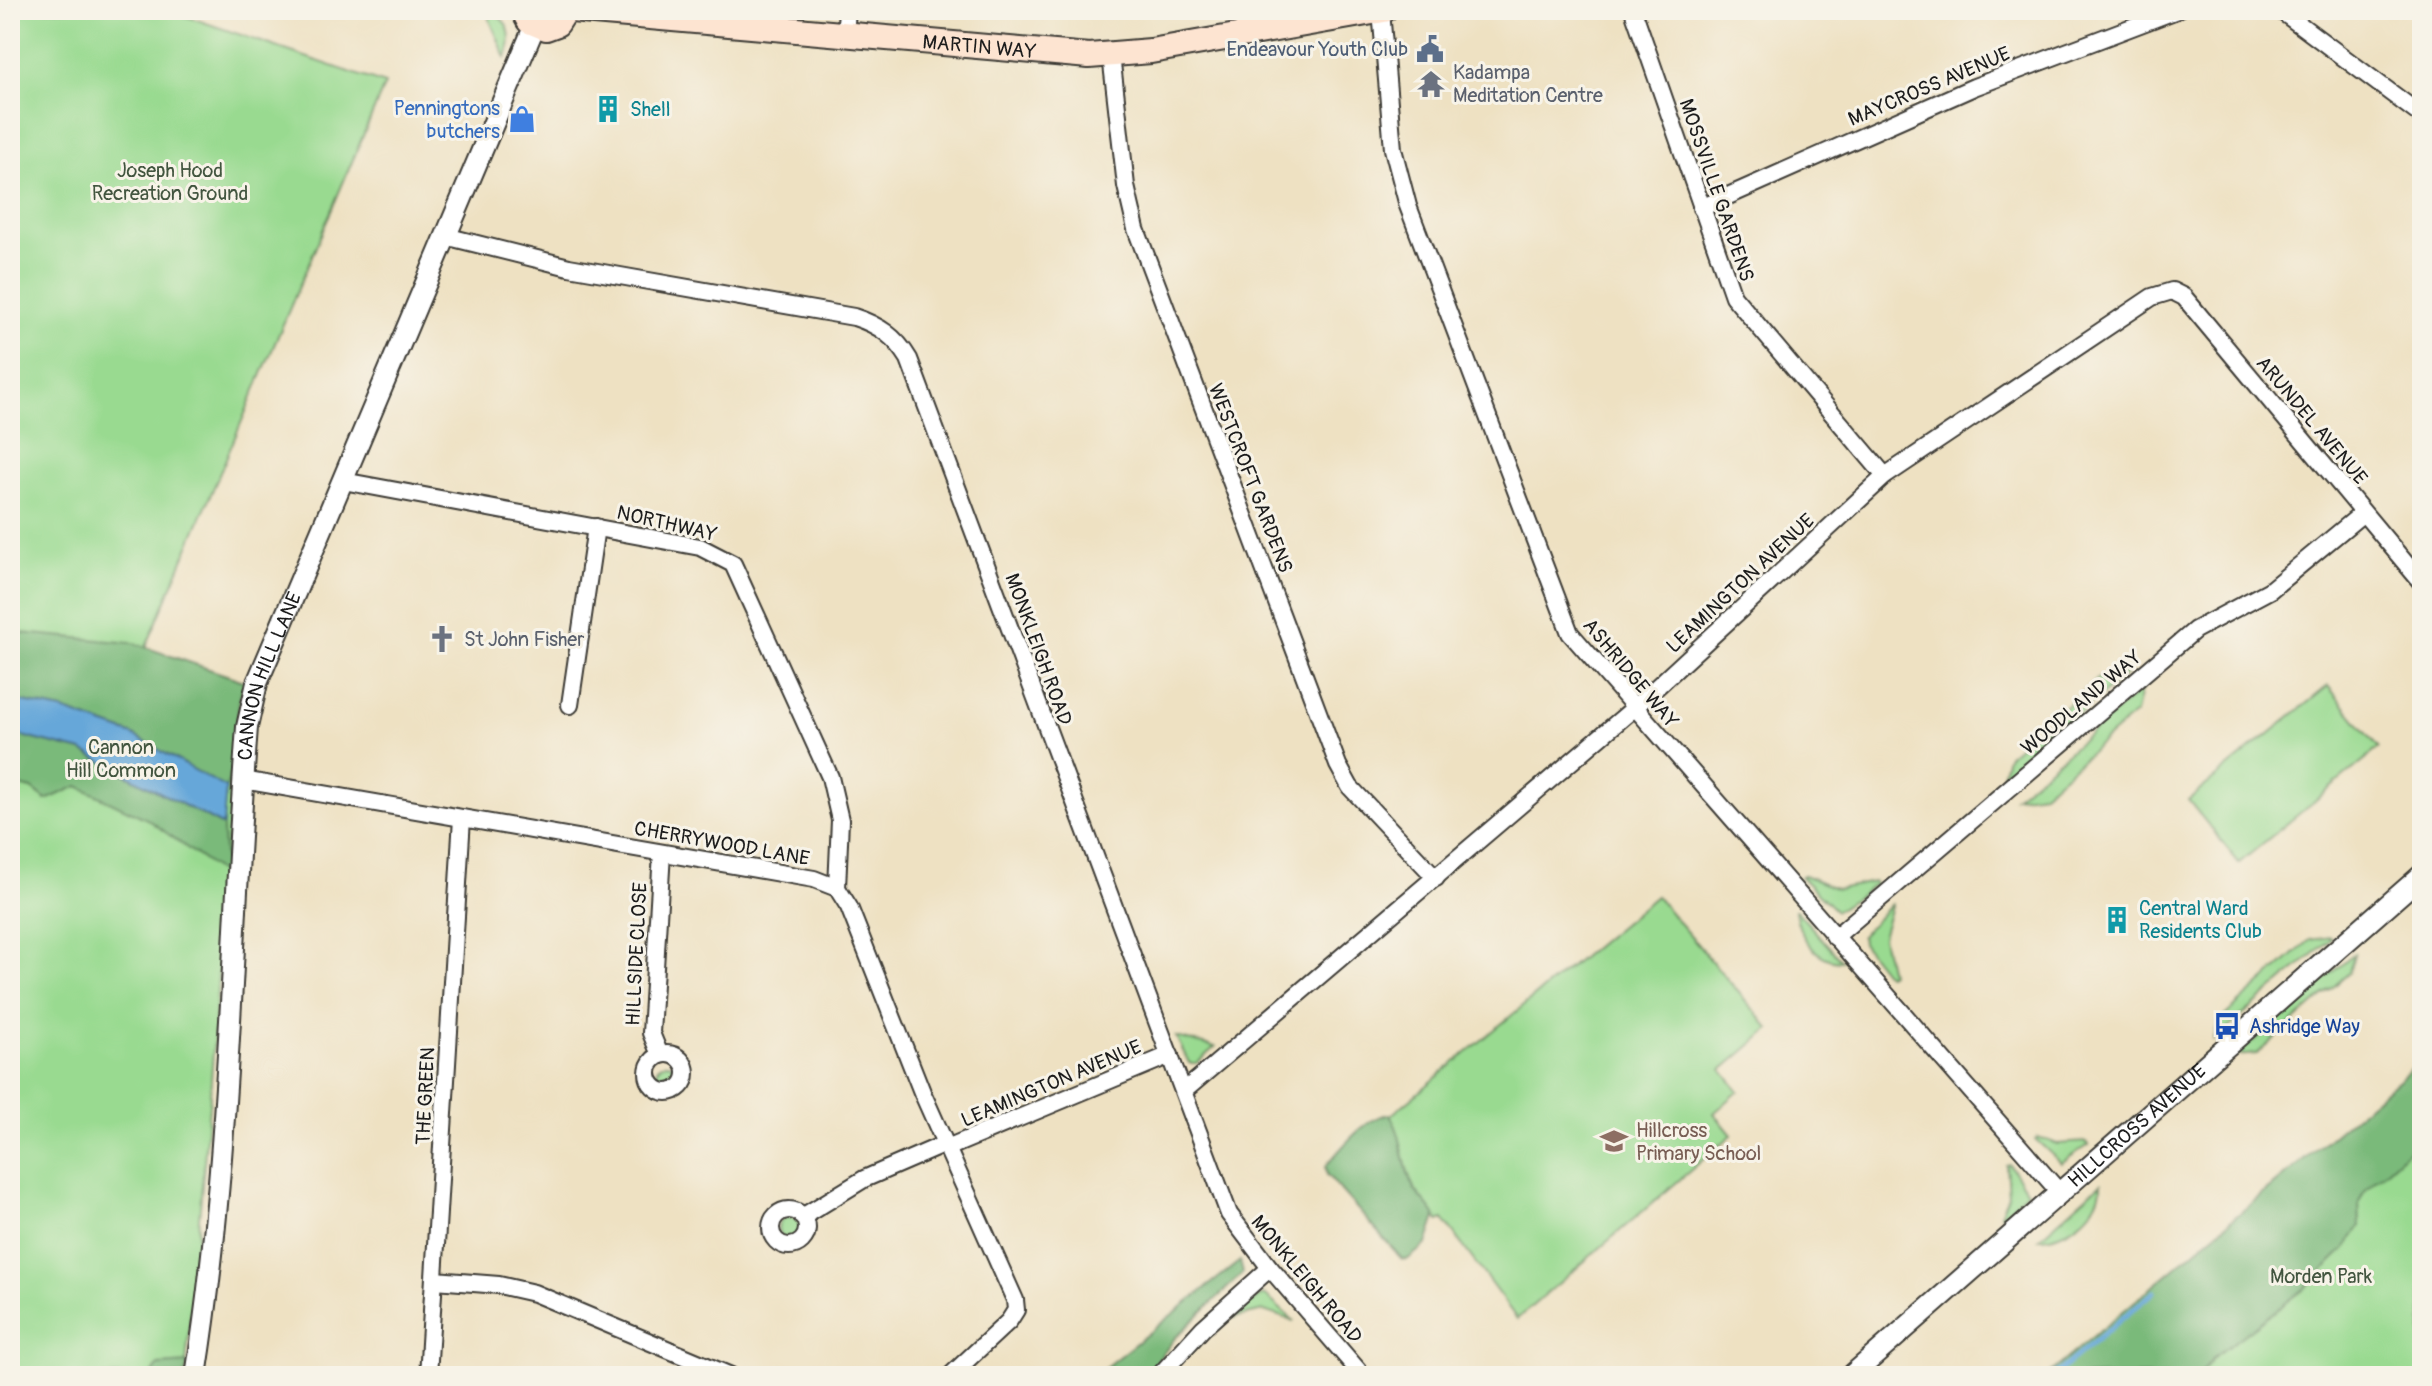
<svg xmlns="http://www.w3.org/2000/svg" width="2432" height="1386" viewBox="0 0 2432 1386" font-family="Pangolin,sans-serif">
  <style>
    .green { fill: #99da90; stroke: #5a7b56; stroke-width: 2 }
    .forest { fill: #7aba7a; stroke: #4b6b4b; stroke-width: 2 }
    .water { fill: #66a7d9; stroke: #41627a; stroke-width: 2 }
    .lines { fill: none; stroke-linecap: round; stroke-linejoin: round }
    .stream { stroke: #66a7d9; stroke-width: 5 }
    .minor-casing { stroke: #3c3a35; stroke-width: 20 }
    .tertiary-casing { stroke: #3c3a35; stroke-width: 24 }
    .secondary-casing { stroke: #3c3a35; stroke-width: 28 }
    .minor { stroke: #fff; stroke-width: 16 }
    .tertiary { stroke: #fff; stroke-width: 20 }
    .secondary { stroke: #fde4d1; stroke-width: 24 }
    .labels { text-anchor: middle; stroke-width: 6; stroke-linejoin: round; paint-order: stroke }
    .street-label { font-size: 20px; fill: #1c1c1c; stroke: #f7f3e8 }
    .service-label { font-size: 20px; fill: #4e5e75; stroke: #f7f3e8; text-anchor: end }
    .worship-label { font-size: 20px; fill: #5b616d; stroke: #f7f3e8; text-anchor: start }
    .shop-label { font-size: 20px; fill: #366cbe; stroke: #f7f3e8; text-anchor: end }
    .culture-label { font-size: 20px; fill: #0d838f; stroke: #f7f3e8; text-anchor: start }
    .park-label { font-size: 20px; fill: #42553f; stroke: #f7f3e8 }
    .transit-label { font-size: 20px; fill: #164399; stroke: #f7f3e8; text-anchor: start }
    .education-label { font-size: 20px; fill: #785e54; stroke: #f7f3e8; text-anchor: start }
  </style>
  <rect width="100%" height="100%" fill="#f7f3e8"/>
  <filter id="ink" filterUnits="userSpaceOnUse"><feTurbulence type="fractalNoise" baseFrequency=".0125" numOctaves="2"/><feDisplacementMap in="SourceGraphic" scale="16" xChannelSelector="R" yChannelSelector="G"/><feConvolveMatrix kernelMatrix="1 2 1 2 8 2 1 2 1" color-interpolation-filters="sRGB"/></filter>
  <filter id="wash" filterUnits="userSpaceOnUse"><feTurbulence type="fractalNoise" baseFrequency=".006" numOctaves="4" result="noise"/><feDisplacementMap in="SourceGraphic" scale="32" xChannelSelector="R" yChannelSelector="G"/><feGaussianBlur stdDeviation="1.8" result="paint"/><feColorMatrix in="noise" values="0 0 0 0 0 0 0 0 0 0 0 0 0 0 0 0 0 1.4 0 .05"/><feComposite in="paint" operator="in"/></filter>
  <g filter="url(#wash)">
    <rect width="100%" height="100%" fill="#eee1c2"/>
    <g class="green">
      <polygon points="10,10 168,10 385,84 146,647 237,701 210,1095 185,1376 10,1376"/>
      <path d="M486,11C511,19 514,35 506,58Z"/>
      <polygon points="2127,672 2128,673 2001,779 2007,756 2100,677"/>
      <polygon points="2328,686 2379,748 2239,863 2188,800"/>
      <polygon points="2141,690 2136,713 2043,793 2015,797"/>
      <polygon points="1804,875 1837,889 1874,882 1875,885 1836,911 1801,877"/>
      <path d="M1656,896L1770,1029L1722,1070L1739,1091L1714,1113L1732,1135L1517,1319L1443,1219L1439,1221C1434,1214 1415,1191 1412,1184C1403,1162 1402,1136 1390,1116Z"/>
      <polygon points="1892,903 1882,937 1890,973 1887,975 1862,943 1861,936"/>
      <path d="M1795,910H1796L1842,961C1815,961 1798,935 1795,910Z"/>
      <polygon points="2330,937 2331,939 2214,1040 2219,1021 2310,940"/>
      <polygon points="2354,954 2349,973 2257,1054 2236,1056"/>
      <polygon points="1176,1037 1215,1047 1197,1063 1189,1063"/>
      <polygon points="2422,1062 2422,1376 2048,1376"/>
      <circle cx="667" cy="1074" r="11"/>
      <polygon points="2038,1137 2057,1144 2086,1142 2088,1145 2061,1163 2035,1139"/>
      <polygon points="2009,1164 2027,1191 2003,1216 2000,1214 2008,1195 2006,1165"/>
      <path d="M2101,1183C2103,1211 2064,1239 2039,1238Z"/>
      <circle cx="789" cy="1228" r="11"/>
      <polygon points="1265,1295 1294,1321 1264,1311 1233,1318 1258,1297"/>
    </g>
    <g class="forest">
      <path d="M10,632L133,643L244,681C233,717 239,754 226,788L131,734L62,710L10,699Z"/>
      <polygon points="10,733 82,751 223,826 225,876 149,820 78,786 46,800 32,789 10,784"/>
      <polygon points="2422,1060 2422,1138 2365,1190 2359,1202 2360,1226 2345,1249 2303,1290 2214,1357 2198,1376 2046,1376"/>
      <path d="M1389,1114C1404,1134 1401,1163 1413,1186C1419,1198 1430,1205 1436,1217L1427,1244L1407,1260L1402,1259L1327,1175L1326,1166C1341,1148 1365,1118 1389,1114Z"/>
      <polygon points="1240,1261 1243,1273 1175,1338 1146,1376 1094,1376"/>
      <polygon points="188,1363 185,1376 151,1376 158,1365"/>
    </g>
    <polygon class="water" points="10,699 62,710 131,734 226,788 223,826 82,751 10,733"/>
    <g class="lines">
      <polyline class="stream" points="2053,1376 2154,1292"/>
    </g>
  </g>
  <g filter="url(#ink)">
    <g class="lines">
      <g class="minor-casing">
        <g id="minor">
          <polyline points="1633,10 1733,296 1885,476"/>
          <polyline points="2280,10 2422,116"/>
          <polyline points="1381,11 1393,149 1408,206 1570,633 2061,1194"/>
          <polyline points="845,36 847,10"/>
          <polyline points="1111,55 1126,186 1136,229 1338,765 1350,787 1436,878"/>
          <polyline points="1701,208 1974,87 2177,10"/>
          <path d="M445,236L569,267L854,317C879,325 896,337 909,359L1229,1214L1270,1268L1363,1376"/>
          <polyline points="343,481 700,547 733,564 830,777 840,820 837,888"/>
          <polyline points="570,705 596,527"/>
          <polyline points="243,780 814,879 837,888 849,907 922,1092 1015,1300 1016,1310 1009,1321 950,1376"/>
          <polyline points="1835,937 2195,630 2270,590 2363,513"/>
          <circle cx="667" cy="1073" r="19"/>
          <polyline points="660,1055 651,1033 662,853"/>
          <polyline points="1184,1091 1633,709 1885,476 2152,297 2172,291 2184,297 2422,583"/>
          <polyline points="947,1148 1170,1055"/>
          <circle cx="789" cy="1228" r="18"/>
          <polyline points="802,1217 864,1179 945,1144"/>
          <polyline points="435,1280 499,1285 534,1293 731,1376"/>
          <polyline points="428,1376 462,818"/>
          <polyline points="1159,1376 1203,1328 1270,1268"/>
        </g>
      </g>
      <g class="tertiary-casing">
        <g id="tertiary">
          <path id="s1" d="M196,1376C230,1162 231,943 247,727L257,683L535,25"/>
          <path id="s2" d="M1851,1376L2422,875"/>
        </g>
      </g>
      <g class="secondary-casing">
        <g id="secondary">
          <polyline points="523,10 529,21 546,28 557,24 566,10"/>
          <path id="s3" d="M571,10L1089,56L1151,51L1384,10"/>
        </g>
      </g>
      <use href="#minor" class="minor"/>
      <use href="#tertiary" class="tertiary"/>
      <use href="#secondary" class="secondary"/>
    </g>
  </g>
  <defs>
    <g id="civic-bare" transform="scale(2.16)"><path d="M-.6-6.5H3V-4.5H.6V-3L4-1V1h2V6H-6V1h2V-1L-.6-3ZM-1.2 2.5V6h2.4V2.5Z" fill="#5c6f8a" stroke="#f7f3e8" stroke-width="2.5" paint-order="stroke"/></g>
    <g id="temple-bare" transform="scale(2.16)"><path d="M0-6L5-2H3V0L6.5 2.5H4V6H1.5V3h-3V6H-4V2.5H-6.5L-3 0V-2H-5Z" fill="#6b7280" stroke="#f7f3e8" stroke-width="2.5" paint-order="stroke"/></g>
    <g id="building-bare" transform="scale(2.16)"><path d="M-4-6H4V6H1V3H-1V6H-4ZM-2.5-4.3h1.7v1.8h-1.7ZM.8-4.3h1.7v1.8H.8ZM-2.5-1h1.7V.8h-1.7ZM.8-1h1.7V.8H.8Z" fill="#0f9aa8" stroke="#f7f3e8" stroke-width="2.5" paint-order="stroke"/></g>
    <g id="shop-bare" transform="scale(2.16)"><path d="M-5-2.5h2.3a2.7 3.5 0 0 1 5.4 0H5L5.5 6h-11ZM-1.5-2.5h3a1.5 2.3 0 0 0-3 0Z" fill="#3f7fe0" stroke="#f7f3e8" stroke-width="2.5" paint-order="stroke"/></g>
    <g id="church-bare" transform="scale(2.16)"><path d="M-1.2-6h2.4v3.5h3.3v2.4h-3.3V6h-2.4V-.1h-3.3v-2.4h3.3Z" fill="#6b7280" stroke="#f7f3e8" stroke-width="2.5" paint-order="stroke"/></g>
    <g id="bus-bare" transform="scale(2.16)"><path d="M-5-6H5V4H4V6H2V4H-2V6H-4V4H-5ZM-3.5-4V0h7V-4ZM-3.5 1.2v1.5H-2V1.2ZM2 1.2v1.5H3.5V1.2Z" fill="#1a4fb4" stroke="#f7f3e8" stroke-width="2.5" paint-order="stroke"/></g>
    <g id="school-bare" transform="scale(2.16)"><path d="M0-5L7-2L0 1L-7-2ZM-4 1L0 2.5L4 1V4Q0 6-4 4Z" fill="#8d6e63" stroke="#f7f3e8" stroke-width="2.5" paint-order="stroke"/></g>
  </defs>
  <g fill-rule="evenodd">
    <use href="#civic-bare" x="1430" y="49"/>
    <use href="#temple-bare" x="1431" y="84"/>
    <use href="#building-bare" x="608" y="109"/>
    <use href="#shop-bare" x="522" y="119"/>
    <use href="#church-bare" x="442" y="639"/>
    <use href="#building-bare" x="2117" y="920"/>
    <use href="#bus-bare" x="2227" y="1026"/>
    <use href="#school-bare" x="1614" y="1141"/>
  </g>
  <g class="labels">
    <g class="street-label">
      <text dy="7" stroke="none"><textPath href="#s3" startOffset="410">MARTIN WAY</textPath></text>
      <text transform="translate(1929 86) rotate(-23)" y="7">MAYCROSS AVENUE</text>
      <text transform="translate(1717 190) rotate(71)" y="7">MOSSVILLE GARDENS</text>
      <text transform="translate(2312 420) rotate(50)" y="7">ARUNDEL AVENUE</text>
      <text transform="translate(1251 478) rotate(69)" y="7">WESTCROFT GARDENS</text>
      <text transform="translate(667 523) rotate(13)" y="7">NORTHWAY</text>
      <text transform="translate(1740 583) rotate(-43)" y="7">LEAMINGTON AVENUE</text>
      <text transform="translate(1039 649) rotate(70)" y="7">MONKLEIGH ROAD</text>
      <text transform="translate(1631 673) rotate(50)" y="7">ASHRIDGE WAY</text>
      <text dy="7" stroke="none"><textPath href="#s1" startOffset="706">CANNON HILL LANE</textPath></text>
      <text transform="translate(2081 702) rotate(-40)" y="7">WOODLAND WAY</text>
      <text transform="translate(722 843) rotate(10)" y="7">CHERRYWOOD LANE</text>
      <text transform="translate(636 954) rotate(-87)" y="7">HILLSIDE CLOSE</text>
      <text transform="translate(1051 1083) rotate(-23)" y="7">LEAMINGTON AVENUE</text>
      <text transform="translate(425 1096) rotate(-87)" y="7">THE GREEN</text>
      <text dy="7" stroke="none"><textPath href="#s2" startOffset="380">HILLCROSS AVENUE</textPath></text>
      <text transform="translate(1307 1279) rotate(50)" y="7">MONKLEIGH ROAD</text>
    </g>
    <g class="service-label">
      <text x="1408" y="56">Endeavour Youth Club</text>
    </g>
    <g class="worship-label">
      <text x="1453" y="79">Kadampa<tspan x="1453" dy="23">Meditation Centre</tspan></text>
      <text x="464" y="646">St John Fisher</text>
    </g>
    <g class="shop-label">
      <text x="500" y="115">Penningtons<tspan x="500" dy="23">butchers</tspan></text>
    </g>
    <g class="culture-label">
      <text x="630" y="116">Shell</text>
      <text x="2139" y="915">Central Ward<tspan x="2139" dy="23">Residents Club</tspan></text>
    </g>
    <g class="park-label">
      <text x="170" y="177">Joseph Hood<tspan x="170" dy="23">Recreation Ground</tspan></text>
      <text x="121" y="754">Cannon<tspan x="121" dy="23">Hill Common</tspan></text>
      <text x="2321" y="1283">Morden Park</text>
    </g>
    <g class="transit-label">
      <text x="2249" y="1033">Ashridge Way</text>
    </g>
    <g class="education-label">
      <text x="1636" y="1137">Hillcross<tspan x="1636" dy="23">Primary School</tspan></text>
    </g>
  </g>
  <rect width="2432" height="1386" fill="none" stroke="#f7f3e8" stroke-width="40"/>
</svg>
